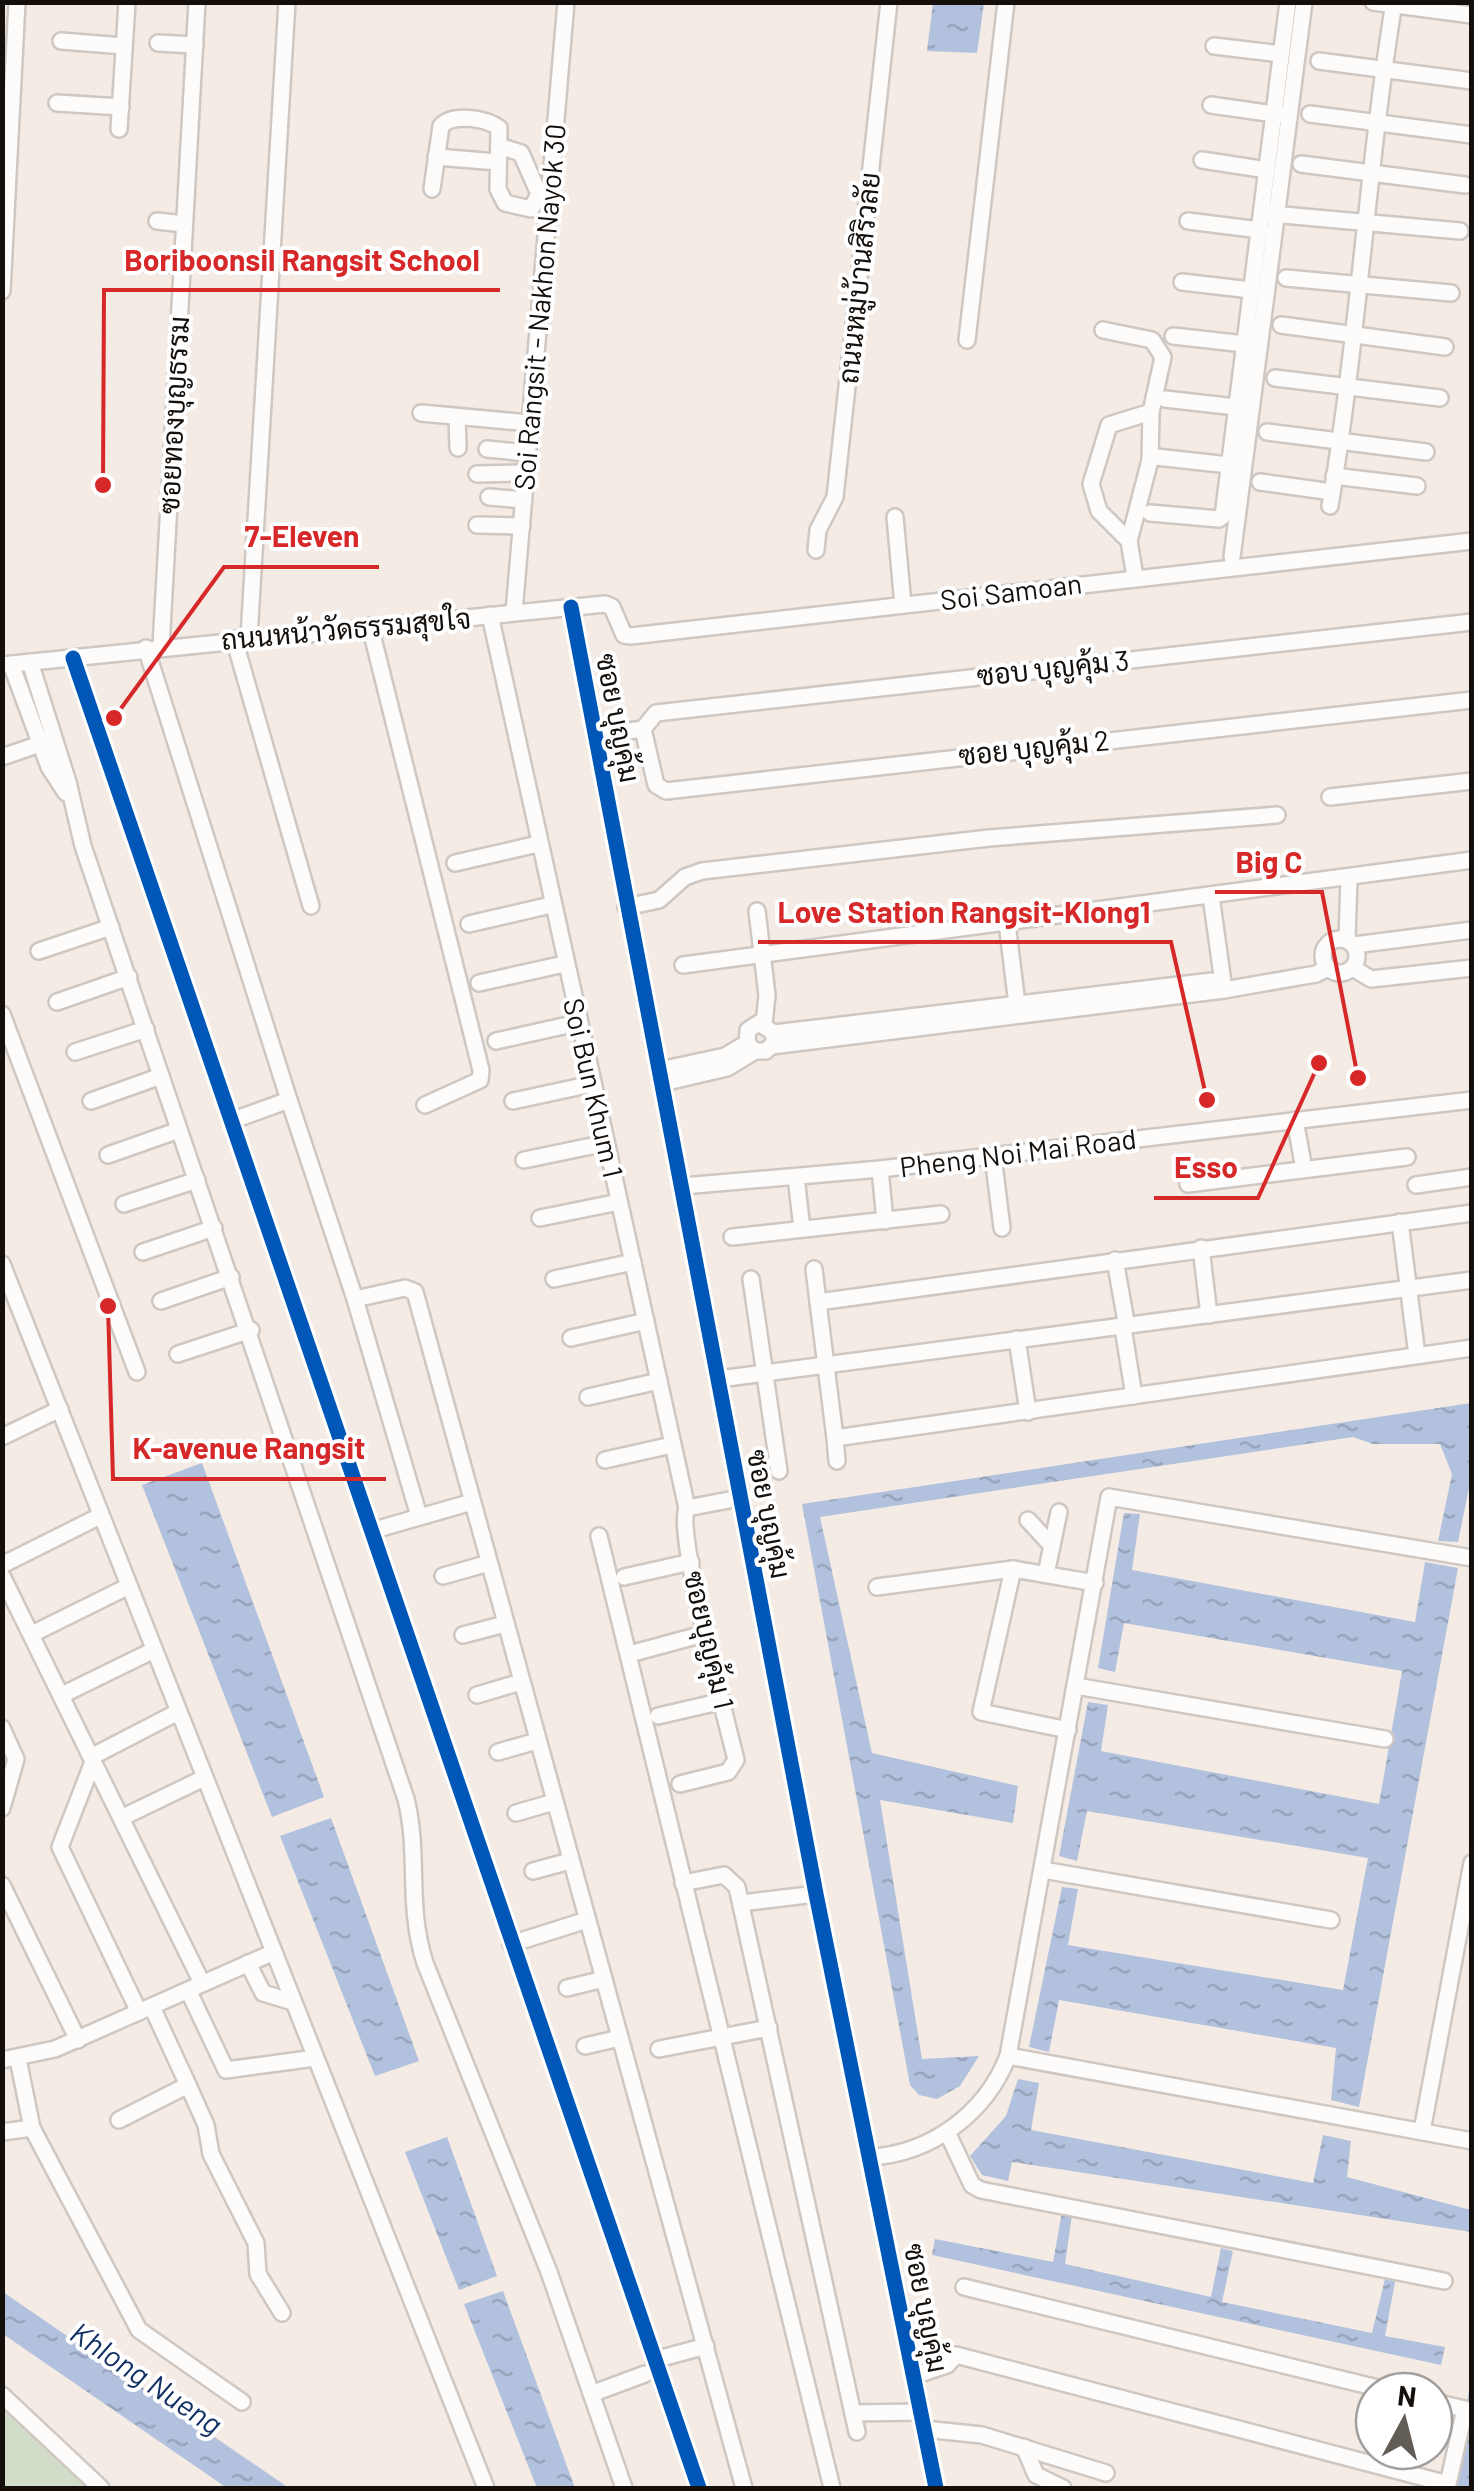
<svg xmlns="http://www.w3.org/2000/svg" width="1474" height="2491" viewBox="0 0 1474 2491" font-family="Barlow,Sarabun,sans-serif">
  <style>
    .green { fill: #d1ddc9 }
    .water { fill: url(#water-ripples) }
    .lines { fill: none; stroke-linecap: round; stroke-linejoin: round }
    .minor-casing { stroke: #cec7c2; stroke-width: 20 }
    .minor { stroke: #fdfcfb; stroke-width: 15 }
    .cycleway-casing { stroke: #fff; stroke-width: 21 }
    .cycleway { stroke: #0057b8; stroke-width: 15 }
    .labels { text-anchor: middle; stroke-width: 8; stroke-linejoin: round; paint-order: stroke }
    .street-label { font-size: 28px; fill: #140f0b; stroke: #fff }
    .water-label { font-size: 30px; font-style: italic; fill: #133065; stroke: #fff }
    .leader { fill: none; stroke: #d62828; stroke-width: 4 }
    .callout-dot { fill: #d62828; stroke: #fff; stroke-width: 4 }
    .callout-label { font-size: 30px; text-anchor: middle; font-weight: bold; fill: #d62828; stroke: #fff; stroke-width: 8; stroke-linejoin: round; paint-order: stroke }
  </style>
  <defs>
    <pattern id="water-ripples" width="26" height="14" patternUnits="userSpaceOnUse" patternTransform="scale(2.5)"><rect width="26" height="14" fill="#b2c1dd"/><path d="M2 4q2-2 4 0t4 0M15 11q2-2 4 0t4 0" fill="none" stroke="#98a5bc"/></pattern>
  </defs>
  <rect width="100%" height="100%" fill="#f4ebe5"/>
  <polygon class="green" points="2,2404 96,2488 3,2488"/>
  <g class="water">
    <polygon points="933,3 984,3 977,53 927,51"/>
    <polygon points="1471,1403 1471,1478 1458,1542 1438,1541 1452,1474 1440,1444 1373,1444 1353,1437 820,1517 872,1753 1018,1786 1013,1823 880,1800 922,2059 979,2056 960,2086 937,2099 919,2095 910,2085 802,1504"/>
    <polygon points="202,1463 324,1797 272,1817 142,1485"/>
    <polygon points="1124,1513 1140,1514 1132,1570 1415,1622 1425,1562 1458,1568 1359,2107 1331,2100 1336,2048 1059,2000 1049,2052 1029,2047 1062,1887 1078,1889 1068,1945 1343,1990 1368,1858 1087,1811 1077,1861 1059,1856 1088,1702 1108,1705 1101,1751 1379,1804 1402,1671 1124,1623 1115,1672 1098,1668"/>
    <polygon points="331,1818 419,2061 375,2076 280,1836"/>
    <polygon points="1018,2079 1039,2083 1031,2130 1313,2183 1323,2135 1351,2141 1347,2177 1471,2210 1471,2232 1012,2162 1008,2181 982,2175 970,2156 1006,2116"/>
    <polygon points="447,2137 497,2276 459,2290 405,2152"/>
    <polygon points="1062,2212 1072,2215 1065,2264 1211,2297 1221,2248 1233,2251 1222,2302 1372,2333 1385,2279 1395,2282 1385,2336 1445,2347 1441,2365 932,2255 935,2239 1053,2262"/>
    <polygon points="503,2291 575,2488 537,2488 464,2304"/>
    <polygon points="3,2292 289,2488 227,2488 3,2334"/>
    <polygon points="1471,2380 1471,2488 1451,2488"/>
  </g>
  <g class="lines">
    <g class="minor-casing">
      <g id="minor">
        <polyline points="1373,2 1472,15"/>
        <polyline points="61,41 124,46"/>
        <polyline points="158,43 195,45"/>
        <polyline points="1214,46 1281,54"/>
        <polyline points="1319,61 1472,81"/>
        <polyline points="57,103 121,107"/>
        <polyline points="1211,105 1281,115"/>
        <polyline points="1310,114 1472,135"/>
        <polyline points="119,129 127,2"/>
        <polyline points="499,146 521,153 539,194 546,194"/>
        <polyline points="436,157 498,162"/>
        <polyline points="1202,160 1267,170"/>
        <polyline points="1301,164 1465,185"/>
        <path d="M432,189L441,126C452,113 486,118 499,128L498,189L505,203L531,209L539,194"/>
        <polyline points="1272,214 1460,231"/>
        <polyline points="157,221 184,224"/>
        <polyline points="1188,221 1260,230"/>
        <polyline points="146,263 182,265"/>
        <polyline points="1286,278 1451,293"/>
        <polyline points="1182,282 1251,290"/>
        <polyline points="2,291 17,2"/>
        <polyline points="1281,325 1445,347"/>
        <polyline points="1103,330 1152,340 1163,357 1151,412 1109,425 1091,484 1099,511 1129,541 1135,577"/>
        <polyline points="1173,336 1245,344"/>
        <polyline points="967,340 1006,2"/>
        <polyline points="1275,378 1440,398"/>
        <polyline points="1165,399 1236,407"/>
        <polyline points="421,413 530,423"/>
        <polyline points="457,417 458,448"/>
        <polyline points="1267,432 1426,452"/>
        <polyline points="487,449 527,453"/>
        <polyline points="1156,457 1229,465"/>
        <polyline points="477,474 525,473"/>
        <polyline points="1334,476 1417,486"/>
        <polyline points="1260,482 1332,492"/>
        <polyline points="489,497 524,500"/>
        <path d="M1330,506C1358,339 1367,170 1394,2"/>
        <polyline points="1150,513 1219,519 1223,516 1288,2"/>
        <polyline points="895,517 903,605"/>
        <polyline points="477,525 522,526"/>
        <polyline points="1129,541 1150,460 1151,412"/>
        <polyline points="816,550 818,530 835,497 889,2"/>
        <polyline points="1232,557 1304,2"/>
        <polyline points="571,607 816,1894 936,2488"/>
        <polyline points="514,612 566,2"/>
        <polyline points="490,615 687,1508 740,1498"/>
        <polyline points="370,626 481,1070 480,1080 425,1105"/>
        <polyline points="249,637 287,2"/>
        <polyline points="234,639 311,906"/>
        <polyline points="161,647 197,2"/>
        <polyline points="146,648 289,1100"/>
        <polyline points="73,658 699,2488"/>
        <path d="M30,662L68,782L83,846L406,1799C420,1856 406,1903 425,1963L549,2272L624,2488"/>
        <polyline points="11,664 49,767 66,793"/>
        <polyline points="2,665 605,604 612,607 624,635 631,636 1472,541"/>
        <polyline points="643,729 656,785 666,791 1472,700"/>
        <polyline points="643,729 656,713 1472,622"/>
        <polyline points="598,735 643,729"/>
        <polyline points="2,757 46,742"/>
        <polyline points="1330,797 1472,781"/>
        <polyline points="455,863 538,844"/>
        <polyline points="1211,896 1224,990"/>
        <polyline points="626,907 659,900 685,877 702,871 989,838 1277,815"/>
        <polyline points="757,911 767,995 764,1024"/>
        <polyline points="1007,923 1017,1004"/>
        <polyline points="469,924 551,905"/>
        <circle cx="1340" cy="956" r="17"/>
        <polyline points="1347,940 1349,878"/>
        <polyline points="1354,945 1472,930"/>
        <polyline points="39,951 111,927"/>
        <polyline points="683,965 1472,860"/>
        <polyline points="1353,968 1371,979 1472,968"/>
        <polyline points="479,983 564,964"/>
        <polyline points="57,1002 129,977"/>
        <polyline points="2,1014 137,1372"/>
        <polyline points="774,1033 774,1043 766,1051 755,1051 747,1043 748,1030 759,1023 774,1033 1212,981"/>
        <polyline points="496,1041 577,1023"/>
        <polyline points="772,1046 1224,990 1316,974 1328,968"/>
        <polyline points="75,1052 146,1029"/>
        <polyline points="660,1070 725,1056 747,1043"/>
        <polyline points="663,1083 727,1068 755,1051"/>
        <polyline points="91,1101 161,1076"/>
        <polyline points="513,1101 592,1084"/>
        <polyline points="1295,1120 1304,1169"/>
        <polyline points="231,1121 289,1100 355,1299 405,1288 415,1292 744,2488"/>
        <polyline points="108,1155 179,1130"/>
        <polyline points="993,1156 1002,1228"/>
        <polyline points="524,1160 606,1143"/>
        <polyline points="880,1169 885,1221"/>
        <polyline points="796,1177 802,1229"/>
        <polyline points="1188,1184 1407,1157"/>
        <polyline points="1416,1185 1472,1177"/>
        <polyline points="683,1186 880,1169 1472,1100"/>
        <polyline points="124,1204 197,1180"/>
        <polyline points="1472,1213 818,1302 835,1438 1472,1348"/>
        <polyline points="540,1218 619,1202"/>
        <polyline points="1400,1222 1417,1355"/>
        <polyline points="732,1237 941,1214"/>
        <polyline points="1201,1248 1209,1315"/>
        <polyline points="143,1252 214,1228"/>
        <polyline points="1115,1260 1127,1327"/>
        <polyline points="2,1264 486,2488"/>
        <polyline points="814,1269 818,1302"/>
        <polyline points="554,1279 633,1262"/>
        <polyline points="751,1279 779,1471"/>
        <polyline points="355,1299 419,1516"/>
        <polyline points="161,1301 231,1277"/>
        <polyline points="1123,1328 1134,1396"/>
        <polyline points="571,1338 646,1321"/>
        <polyline points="1017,1339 1028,1412"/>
        <polyline points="178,1354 251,1330"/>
        <polyline points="719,1379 1472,1280"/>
        <polyline points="588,1397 659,1381"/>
        <polyline points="2,1437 60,1409"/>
        <polyline points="835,1438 837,1461"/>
        <polyline points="605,1460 672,1445"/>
        <polyline points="1028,1520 1052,1546"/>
        <polyline points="371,1531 472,1502"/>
        <polyline points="599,1536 832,2488"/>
        <polyline points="2,1565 100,1516"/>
        <polyline points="1046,1574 1059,1512"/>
        <polyline points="2,1576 202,1983"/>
        <polyline points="443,1576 489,1563"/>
        <polyline points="624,1577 691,1562"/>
        <polyline points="877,1587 1013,1569"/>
        <polyline points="32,1634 129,1586"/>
        <polyline points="463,1635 505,1624"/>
        <polyline points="637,1652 707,1633"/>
        <polyline points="1076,1686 1385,1739"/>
        <polyline points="62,1695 154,1650"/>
        <polyline points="477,1695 521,1682"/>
        <polyline points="658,1716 723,1701"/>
        <polyline points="2,1728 16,1759 2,1808"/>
        <polyline points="1068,1730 981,1712 1013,1569 1095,1583"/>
        <polyline points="498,1752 537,1741"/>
        <polyline points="91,1757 178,1712"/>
        <polyline points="93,1762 60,1847 139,2012"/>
        <path d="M680,1784L728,1772L736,1760C727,1722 675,1531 687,1508"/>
        <polyline points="516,1813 554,1802"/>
        <polyline points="121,1818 204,1778"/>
        <polyline points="1043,1870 1331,1920"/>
        <polyline points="533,1871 570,1861"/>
        <polyline points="683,1883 724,1875 737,1887 857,2432"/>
        <polyline points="2,1885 78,2040"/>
        <polyline points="741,1903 816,1894"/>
        <polyline points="511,1944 587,1920"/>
        <polyline points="248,1963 263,1993 293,2002"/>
        <polyline points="567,1988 604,1979"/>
        <polyline points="188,1990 226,2070 315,2058"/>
        <polyline points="585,2046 620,2038"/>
        <polyline points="659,2049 769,2028"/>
        <polyline points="1008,2056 1472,2141"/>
        <polyline points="18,2059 32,2128 139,2330 242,2402"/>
        <polyline points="2,2060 55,2049 274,1952"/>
        <polyline points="188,2085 206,2125 211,2154 256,2243 258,2274 282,2313"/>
        <polyline points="119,2120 188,2085 152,2007"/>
        <polyline points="1422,2131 1472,1863"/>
        <polyline points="2,2132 32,2128"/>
        <polyline points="947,2132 972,2185 981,2190 1444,2281"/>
        <path d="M870,2157C931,2154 986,2113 1008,2056L1109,1497L1472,1558"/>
        <polyline points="964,2287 1390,2391"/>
        <polyline points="654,2360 706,2346"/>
        <polyline points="914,2376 947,2365 956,2355 1448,2484 1465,2409 1434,2402"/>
        <polyline points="591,2394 645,2374"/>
        <polyline points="2,2395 101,2488"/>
        <polyline points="853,2413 921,2412"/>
        <polyline points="924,2429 982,2435 1106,2473"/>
        <polyline points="1024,2447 1036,2475 1063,2488"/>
      </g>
    </g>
    <use href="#minor" class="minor"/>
    <g class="cycleway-casing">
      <g id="cycleway">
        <polyline points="571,607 816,1894 936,2488"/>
        <polyline points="73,658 699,2488"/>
      </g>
    </g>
    <use href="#cycleway" class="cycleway"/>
  </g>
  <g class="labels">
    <g class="street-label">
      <text transform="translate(859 278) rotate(-84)" y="10">ถนนหมู่บ้านสิริวลัย</text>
      <text transform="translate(540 307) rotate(-85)" y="10">Soi Rangsit - Nakhon Nayok 30</text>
      <text transform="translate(174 415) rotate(-87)" y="10">ซอยทองบุญธรรม</text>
      <text transform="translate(1011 592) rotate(-7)" y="10">Soi Samoan</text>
      <text transform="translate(346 629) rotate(-5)" y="10">ถนนหน้าวัดธรรมสุขใจ</text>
      <text transform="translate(1053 668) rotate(-6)" y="10">ซอบ บุญคุ้ม 3</text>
      <text transform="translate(618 718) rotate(79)" y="10">ซอย บุญคุ้ม</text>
      <text transform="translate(1034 748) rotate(-6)" y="10">ซอย บุญคุ้ม 2</text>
      <text transform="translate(593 1088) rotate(77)" y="10">Soi Bun Khum 1</text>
      <text transform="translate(1018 1153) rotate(-7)" y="10">Pheng Noi Mai Road</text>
      <text transform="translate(769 1514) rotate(79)" y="10">ซอย บุญคุ้ม</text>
      <text transform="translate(709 1640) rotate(77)" y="10">ซอยบุญคุ้ม 1</text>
      <text transform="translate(926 2308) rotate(79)" y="10">ซอย บุญคุ้ม</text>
    </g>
    <g class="water-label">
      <text transform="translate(146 2379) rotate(34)" y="10">Khlong Nueng</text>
    </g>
  </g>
  <path class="leader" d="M103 485L104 290H500M114 718L224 567H379M1358 1078L1322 892H1215M1207 1100L1171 942H758M1319 1063L1258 1198H1154M108 1306L113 1479H386"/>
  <g class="callout-dot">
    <circle cx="103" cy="485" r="10"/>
    <circle cx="114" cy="718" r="10"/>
    <circle cx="1358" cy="1078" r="10"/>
    <circle cx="1207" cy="1100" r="10"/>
    <circle cx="1319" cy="1063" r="10"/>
    <circle cx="108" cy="1306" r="10"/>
  </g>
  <g class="callout-label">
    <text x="302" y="271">Boriboonsil Rangsit School</text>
    <text x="302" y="547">7-Eleven</text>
    <text x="1269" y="873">Big C</text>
    <text x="964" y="923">Love Station Rangsit-Klong1</text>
    <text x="1206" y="1178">Esso</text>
    <text x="249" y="1459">K-avenue Rangsit</text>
  </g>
  <rect width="1474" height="2491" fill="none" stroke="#140f0b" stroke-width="10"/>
  <g transform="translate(1404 2421) rotate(7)"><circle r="48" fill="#ffffff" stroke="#a19f9d" stroke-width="2.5"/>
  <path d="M0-8L18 38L0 25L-18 38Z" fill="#625c57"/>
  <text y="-15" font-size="28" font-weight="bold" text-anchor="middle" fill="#140f0b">N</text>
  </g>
</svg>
